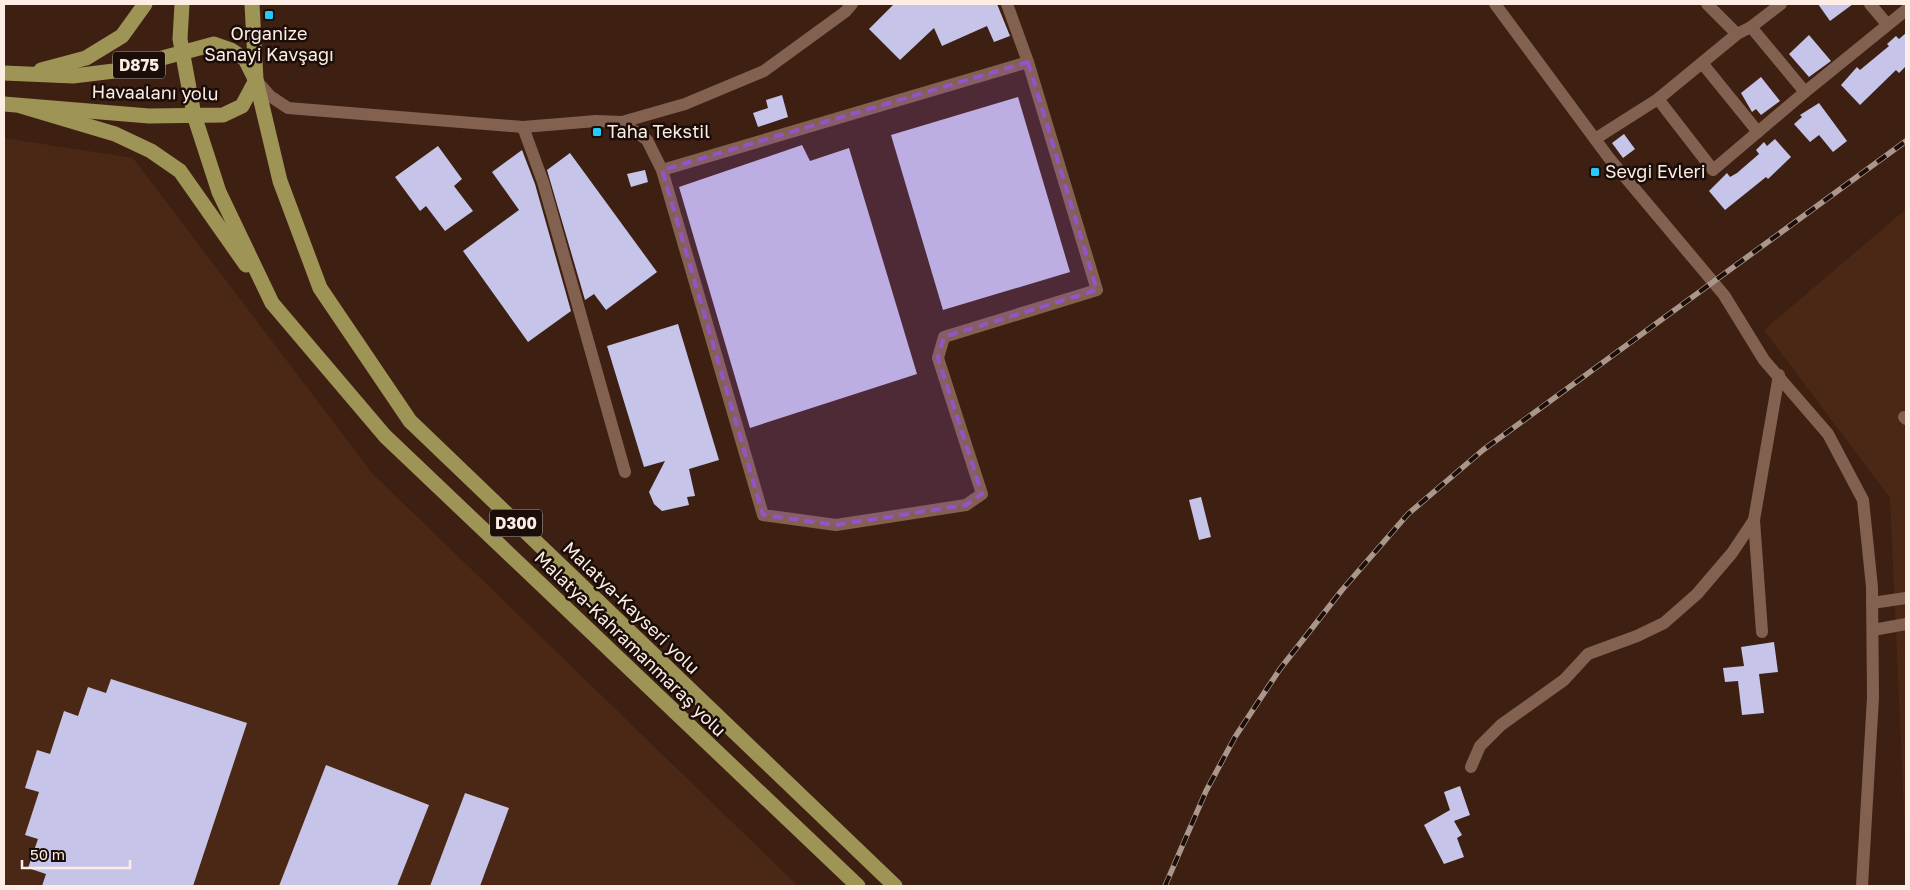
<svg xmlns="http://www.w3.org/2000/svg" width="1910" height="890" viewBox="0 0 1910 890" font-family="'Golos Text',sans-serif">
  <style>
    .built { fill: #4b2715 }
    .building { fill: #c6c5e9 }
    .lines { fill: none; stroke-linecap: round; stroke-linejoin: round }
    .minor { stroke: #836151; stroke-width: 12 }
    .trunk { stroke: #9e9456; stroke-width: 15 }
    .rail-casing { stroke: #ab968b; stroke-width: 5.5 }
    .rail { stroke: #1b0e08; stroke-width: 4; stroke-dasharray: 11; stroke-linecap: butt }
    .marked { fill: #9553c7; fill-opacity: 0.2; stroke: #9553c7; stroke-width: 4; stroke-dasharray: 10 6; stroke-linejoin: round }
    .poi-dot { fill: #24c9fe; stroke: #1b0e08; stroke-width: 2 }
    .labels { text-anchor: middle; stroke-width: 5; stroke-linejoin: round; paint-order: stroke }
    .shield { fill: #1b0e08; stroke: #b9aaa3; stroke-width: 1 }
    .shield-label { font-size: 16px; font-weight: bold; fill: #fdede5 }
    .poi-label { font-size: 18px; fill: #fdede5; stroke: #1b0e08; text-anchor: start }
    .street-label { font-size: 18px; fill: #fdede5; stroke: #1b0e08 }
  </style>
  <rect width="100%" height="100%" fill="#3d2012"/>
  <g class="built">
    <polygon points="4,138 133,158 372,473 798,886 4,886"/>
    <polygon points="1906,209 1906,855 1890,498 1764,330"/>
  </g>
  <g class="building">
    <polygon points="894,4 997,4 1010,36 994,42 987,26 942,46 934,28 900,60 869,29"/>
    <polygon points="1818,4 1853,4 1830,21"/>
    <polygon points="1906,33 1906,66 1899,73 1896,70 1860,105 1841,85 1857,67 1860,70 1889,46 1887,44 1896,36 1899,39"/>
    <polygon points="1809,35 1831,61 1809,77 1789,54"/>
    <polygon points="1761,77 1780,101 1761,115 1756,109 1752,112 1741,93"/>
    <polygon points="782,95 788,117 758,127 753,113 768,108 766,100"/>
    <polygon points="1018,97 1070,272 943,310 891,135"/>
    <polygon points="1819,103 1847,141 1833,152 1819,135 1810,142 1794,124 1802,117 1800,115"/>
    <polygon points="1624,134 1635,149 1623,158 1612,143"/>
    <polygon points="1775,139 1791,157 1768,179 1766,177 1725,210 1709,191 1727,173 1730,177 1737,173 1759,154 1756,150 1764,142 1767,146"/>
    <polygon points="802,145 810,161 849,148 917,374 750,428 679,187"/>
    <polygon points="438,146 462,179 454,186 473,211 445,231 426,206 420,211 395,177"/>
    <polygon points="522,150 535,184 571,311 528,342 463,251 519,210 492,172"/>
    <polygon points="570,153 657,272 606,310 594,294 585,300 547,170"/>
    <polygon points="645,170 648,182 631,187 627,174"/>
    <polygon points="678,324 719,460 689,469 695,496 687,497 689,505 662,511 654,504 649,492 665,461 644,467 607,346"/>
    <polygon points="1201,497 1211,537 1199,540 1189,500"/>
    <polygon points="1774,642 1778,672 1759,674 1764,713 1742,715 1738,681 1725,682 1723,668 1744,666 1741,647"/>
    <polygon points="111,679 247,723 193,886 42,886 46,874 28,868 38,839 25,835 39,792 25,788 37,750 50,754 64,711 78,716 88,687 106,693"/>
    <polygon points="326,765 429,805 397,886 279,886"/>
    <polygon points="1460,786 1470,815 1454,821 1462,835 1457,838 1464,857 1444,864 1424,825 1450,810 1444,792"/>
    <polygon points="465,793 509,808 480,886 430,886"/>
  </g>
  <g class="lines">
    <g class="minor">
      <polyline points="1495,4 1609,158 1724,295 1764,360 1828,434 1863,500 1872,587 1873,697 1862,886"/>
      <polyline points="1707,4 1737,34"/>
      <polyline points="1870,4 1887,24"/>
      <polyline points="1751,27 1805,92"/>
      <polyline points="1702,63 1758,132"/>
      <polyline points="256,80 270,96 288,108 523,127 596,121 622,122 685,104 764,71 845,12 852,4"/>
      <polyline points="1658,99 1713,170 1805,92 1906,10"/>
      <polyline points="622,122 647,140 662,170 763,515 836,525 966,505 982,494 938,358 944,337 1097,290 1028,62"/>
      <polyline points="523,127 543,182 625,472"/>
      <polyline points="1595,139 1658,99 1737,34 1751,27 1781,4"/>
      <polyline points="662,170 1028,62 1007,4"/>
      <polyline points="1904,417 1906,419"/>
      <polyline points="1872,603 1906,598"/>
      <polyline points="1873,630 1906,624"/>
      <polyline points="1762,632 1754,520 1779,375"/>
      <polyline points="1471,767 1480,746 1501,725 1564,680 1588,654 1637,636 1664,623 1697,594 1732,553 1754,520"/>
    </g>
    <g class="trunk">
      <polyline points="182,4 180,39 194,115 219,192 272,303 385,436 858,886"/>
      <polyline points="252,4 256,80 280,181 320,288 410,421 895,886"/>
      <polyline points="41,70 86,58 122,36 145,4"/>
      <polyline points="4,73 73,76 114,71 214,44 231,50 245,59 254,77"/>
      <polyline points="4,104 149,116 223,115 242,106 256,80"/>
      <polyline points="21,106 115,134 151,151 180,171 246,265"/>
    </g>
    <g class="rail-casing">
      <polyline id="rail" points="1165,886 1206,791 1235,737 1280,669 1342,590 1408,514 1483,450 1906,141"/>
    </g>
    <use href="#rail" class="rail"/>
  </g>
  <path class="marked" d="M1028,62L1097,290L944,337L938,358L982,494L966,505L836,525L763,515L662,170Z"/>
  <g class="poi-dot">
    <rect x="264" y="10" width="10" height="10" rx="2.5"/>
    <rect x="592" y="127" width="10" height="10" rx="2.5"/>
    <rect x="1590" y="167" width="10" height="10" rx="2.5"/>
  </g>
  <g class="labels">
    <g class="shield">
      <rect x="113" y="51.5" width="52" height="27" rx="4"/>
      <rect x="490" y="509.5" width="52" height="27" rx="4"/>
    </g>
    <g class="shield-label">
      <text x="139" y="71">D875</text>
      <text x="516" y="529">D300</text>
    </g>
    <g class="poi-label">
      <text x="269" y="40" text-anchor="middle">Organize<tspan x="269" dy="21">Sanayi Kavşağı</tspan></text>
      <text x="607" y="138">Taha Tekstil</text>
      <text x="1605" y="178">Sevgi Evleri</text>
    </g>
    <g class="street-label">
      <text transform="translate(155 93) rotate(1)" y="6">Havaalanı yolu</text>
      <text transform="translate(631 608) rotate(44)" y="6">Malatya-Kayseri yolu</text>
      <text transform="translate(630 644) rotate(44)" y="6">Malatya-Kahramanmaraş yolu</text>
    </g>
  </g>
  <rect width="1910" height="890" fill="none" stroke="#fdede5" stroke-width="10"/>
  <path d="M22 860v8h108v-8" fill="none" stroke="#fdede5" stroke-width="2.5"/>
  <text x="30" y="860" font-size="15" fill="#fdede5" stroke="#1b0e08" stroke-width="4" paint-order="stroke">50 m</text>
</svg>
